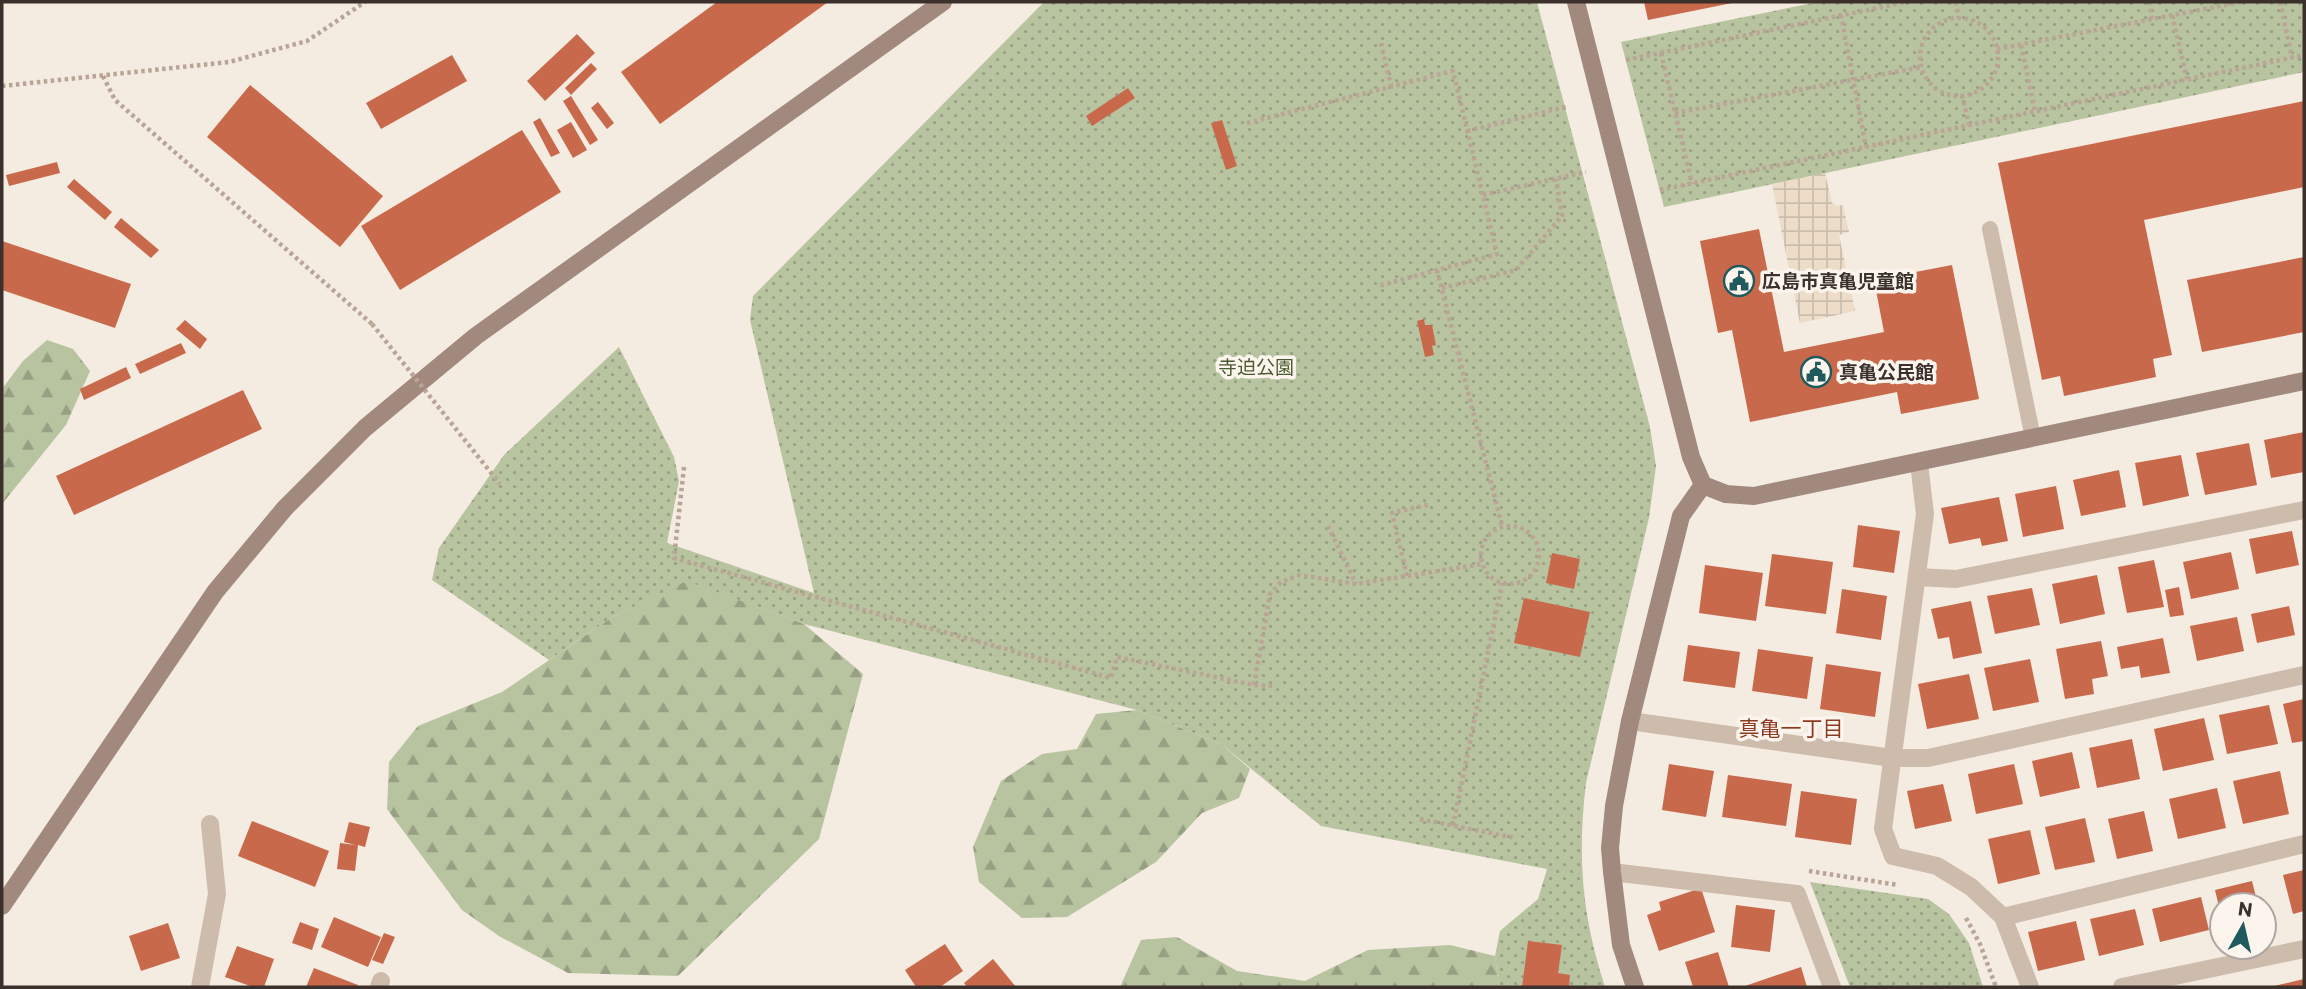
<svg xmlns="http://www.w3.org/2000/svg" width="2306" height="989" viewBox="0 0 2306 989" font-family="Commissioner,'Noto Sans JP',sans-serif">
  <style>
    .forest { fill: url(#forest-firs) }
    .park { fill: url(#park-dots) }
    .plaza { fill: url(#plaza-grid) }
    .building { fill: #c8694b }
    .lines { fill: none; stroke-linecap: round; stroke-linejoin: round }
    .path { stroke: #b9a596; stroke-width: 4.5; stroke-dasharray: 3.5 3.5; stroke-linecap: butt }
    .lane { stroke: #cdbbac; stroke-width: 16 }
    .street { stroke: #cdbbac; stroke-width: 18 }
    .secondary { stroke: #a18a7d; stroke-width: 18 }
    .path-bridge { stroke: #b9a596; stroke-width: 4.5; stroke-dasharray: 3.5 3.5; stroke-linecap: butt }
    .labels { text-anchor: middle; stroke-width: 7; stroke-linejoin: round; paint-order: stroke }
    .poi-label { font-size: 19px; font-weight: bold; fill: #3b302b; stroke: #fbf5ee; text-anchor: start }
    .park-label { font-size: 19px; fill: #4a5a2e; stroke: #fbf5ee }
    .neighbourhood-label { font-size: 21px; fill: #8c3b22; stroke: #fbf5ee }
  </style>
  <defs>
    <pattern id="forest-firs" width="22" height="20" patternUnits="userSpaceOnUse" patternTransform="scale(1.75)"><rect width="22" height="20" fill="#b8c4a0"/><path d="M5 1l3.5 6h-7zM16 11l3.5 6h-7z" fill="#97a083"/></pattern>
    <pattern id="park-dots" width="8" height="8" patternUnits="userSpaceOnUse" patternTransform="scale(1.75)"><rect width="8" height="8" fill="#b8c4a0"/><path d="M2 2h.1M6 6h.1" fill="none" stroke="#97a083" stroke-width="1.8" stroke-linecap="round"/></pattern>
    <pattern id="plaza-grid" width="8" height="8" patternUnits="userSpaceOnUse" patternTransform="scale(1.75)"><rect width="8" height="8" fill="#ecdcc8"/><path d="M0 4h8M4 0v8" fill="none" stroke="#cbbdac"/></pattern>
  </defs>
  <rect width="100%" height="100%" fill="#f4ebe1"/>
  <g class="forest">
    <polygon points="47,340 73,349 90,371 66,425 2,504 2,389 23,361"/>
    <polygon points="687,580 804,624 863,674 819,839 678,976 568,973 499,936 462,910 387,809 389,762 418,726 502,692 614,616"/>
    <polygon points="1137,710 1221,744 1250,769 1239,798 1202,813 1156,862 1067,917 1022,918 979,882 973,847 1001,781 1042,754 1077,749 1096,714"/>
    <polygon points="1177,937 1237,971 1305,981 1368,950 1450,945 1495,956 1499,987 1120,987 1141,940"/>
  </g>
  <g class="park">
    <path d="M1044,2H1537L1650,427L1656,466L1649,518L1586,783C1577,857 1582,917 1605,987H1499L1495,956L1500,931L1538,899L1547,869L1321,826L1221,744L1137,710L804,624L687,581L614,616L549,660L432,580L439,548L504,455L619,347L674,457L679,481L667,543L814,593L750,320L753,296Z"/>
    <polygon points="1818,2 2304,2 2304,72 1664,207 1621,42"/>
    <polygon points="1810,882 1928,899 1949,914 1969,943 1983,987 1850,987"/>
  </g>
  <polygon class="plaza" points="1825,173 1832,203 1837,206 1843,205 1849,232 1839,235 1855,311 1800,323 1772,184"/>
  <g class="building">
    <polygon points="717,2 828,2 660,124 621,72"/>
    <polygon points="1644,2 1732,2 1732,3 1648,20"/>
    <polygon points="577,34 595,53 545,101 527,81"/>
    <polygon points="452,55 467,81 381,129 366,103"/>
    <polygon points="591,63 597,69 571,95 565,88"/>
    <polygon points="250,85 383,196 340,247 207,137"/>
    <polygon points="1128,88 1135,98 1092,126 1086,116"/>
    <polygon points="571,96 598,140 590,145 563,101"/>
    <polygon points="2304,101 2304,187 2144,220 2172,355 2153,359 2156,377 2064,396 2060,376 2042,380 1998,163"/>
    <polygon points="598,102 614,123 607,129 591,108"/>
    <polygon points="540,118 560,153 551,157 533,122"/>
    <polygon points="1222,120 1237,166 1226,170 1211,123"/>
    <polygon points="571,122 587,150 573,158 557,130"/>
    <polygon points="522,130 561,192 400,290 361,226"/>
    <polygon points="57,162 60,173 9,186 6,175"/>
    <polygon points="74,179 112,212 105,220 67,187"/>
    <polygon points="121,218 159,250 151,258 114,227"/>
    <polygon points="1759,229 1784,352 1884,332 1874,280 1952,265 1979,399 1901,414 1897,392 1750,422 1732,330 1718,333 1700,241"/>
    <polygon points="2,241 131,284 115,328 2,290"/>
    <polygon points="2304,257 2304,332 2202,352 2187,280"/>
    <polygon points="1424,319 1425,325 1432,325 1436,345 1432,346 1434,355 1425,357 1417,321"/>
    <polygon points="185,320 207,339 200,349 176,329"/>
    <polygon points="181,343 186,353 140,374 135,364"/>
    <polygon points="126,367 131,378 84,400 80,389"/>
    <polygon points="243,390 262,429 74,515 56,476"/>
    <polygon points="2304,432 2304,472 2271,478 2264,440"/>
    <polygon points="2249,443 2257,485 2205,495 2196,453"/>
    <polygon points="2181,455 2189,496 2143,506 2135,463"/>
    <polygon points="2119,470 2126,507 2081,516 2073,480"/>
    <polygon points="2056,486 2064,529 2023,537 2015,494"/>
    <polygon points="1999,497 2008,541 1982,546 1980,538 1949,544 1941,508"/>
    <polygon points="1858,525 1900,531 1894,573 1853,567"/>
    <polygon points="2292,531 2299,565 2256,574 2249,539"/>
    <polygon points="2231,552 2239,589 2191,599 2183,562"/>
    <polygon points="1552,553 1580,559 1574,589 1546,583"/>
    <polygon points="1772,554 1833,562 1826,614 1765,606"/>
    <polygon points="2154,560 2164,607 2127,613 2118,567"/>
    <polygon points="1705,565 1763,573 1756,621 1699,613"/>
    <polygon points="2097,575 2105,614 2060,624 2052,584"/>
    <polygon points="2179,587 2184,615 2170,617 2165,590"/>
    <polygon points="2032,588 2040,625 1995,634 1987,596"/>
    <polygon points="1842,589 1887,596 1881,640 1836,633"/>
    <polygon points="1524,598 1590,612 1580,657 1514,643"/>
    <polygon points="1971,601 1982,653 1953,659 1949,637 1938,639 1931,609"/>
    <polygon points="2289,606 2295,635 2257,643 2251,614"/>
    <polygon points="2237,617 2244,651 2197,661 2190,626"/>
    <polygon points="2163,638 2170,673 2141,678 2139,666 2121,669 2117,647"/>
    <polygon points="2101,641 2108,676 2092,679 2094,694 2065,699 2056,649"/>
    <polygon points="1688,645 1740,652 1735,688 1683,681"/>
    <polygon points="1758,649 1813,657 1807,699 1752,691"/>
    <polygon points="2030,659 2039,702 1993,711 1984,668"/>
    <polygon points="1826,664 1881,672 1875,717 1820,709"/>
    <polygon points="1969,674 1979,719 1927,729 1918,684"/>
    <polygon points="2304,699 2304,741 2292,743 2283,704"/>
    <polygon points="2269,705 2278,744 2227,754 2219,715"/>
    <polygon points="2204,718 2214,760 2163,771 2154,729"/>
    <polygon points="2132,739 2140,779 2097,788 2089,748"/>
    <polygon points="2072,752 2080,788 2040,797 2032,761"/>
    <polygon points="1669,764 1714,771 1706,817 1662,810"/>
    <polygon points="2014,764 2023,804 1976,814 1968,774"/>
    <polygon points="2280,771 2289,814 2243,824 2233,781"/>
    <polygon points="1728,775 1792,784 1786,826 1722,817"/>
    <polygon points="1943,784 1952,821 1915,829 1907,791"/>
    <polygon points="2217,788 2226,828 2178,839 2169,799"/>
    <polygon points="1801,791 1857,799 1851,845 1795,837"/>
    <polygon points="2144,811 2153,851 2117,859 2108,819"/>
    <polygon points="2085,818 2095,862 2055,870 2045,827"/>
    <polygon points="252,821 329,851 315,887 238,856"/>
    <polygon points="349,822 370,827 365,847 358,845 355,871 337,869 340,843 355,845 344,842"/>
    <polygon points="2030,830 2040,874 1998,884 1988,839"/>
    <polygon points="2304,870 2304,911 2293,914 2283,875"/>
    <polygon points="2252,881 2258,905 2222,905 2221,915 2215,890"/>
    <polygon points="1701,888 1715,932 1659,951 1647,915 1661,910 1659,902"/>
    <polygon points="2201,897 2209,930 2160,942 2152,909"/>
    <polygon points="1736,905 1775,910 1770,952 1731,947"/>
    <polygon points="2135,909 2144,945 2099,956 2090,919"/>
    <polygon points="334,917 381,937 368,967 321,947"/>
    <polygon points="2076,921 2085,960 2038,971 2028,932"/>
    <polygon points="300,922 319,929 312,950 292,943"/>
    <polygon points="168,923 180,958 141,971 129,936"/>
    <polygon points="384,933 395,937 383,964 372,960"/>
    <polygon points="1528,941 1562,945 1558,973 1570,975 1569,987 1522,987"/>
    <polygon points="945,944 963,971 940,987 916,987 905,970"/>
    <polygon points="237,946 274,959 264,987 253,987 225,977"/>
    <polygon points="1718,952 1729,987 1693,987 1685,962"/>
    <polygon points="993,959 1016,987 967,987 964,983"/>
    <polygon points="1801,967 1807,987 1742,987"/>
    <polygon points="314,968 358,985 357,987 306,987"/>
    <polygon points="2304,979 2304,987 2275,987 2274,986"/>
  </g>
  <g class="lines">
    <g class="path">
      <polyline points="1956,2 1959,19"/>
      <polyline points="2149,2 2152,19"/>
      <polyline points="2280,2 2292,58"/>
      <polyline points="1841,15 1866,147"/>
      <polyline points="2172,15 2187,79"/>
      <circle cx="1959" cy="57" r="39"/>
      <polyline points="1381,43 1391,86"/>
      <polyline points="2021,45 2035,111"/>
      <polyline points="1997,49 2241,2"/>
      <polyline points="1661,53 1692,184"/>
      <polyline points="1626,60 1906,2"/>
      <polyline points="103,76 115,100 372,324"/>
      <polyline points="2,86 229,62 307,41 365,2"/>
      <polyline points="1962,95 1969,125"/>
      <polyline points="1675,113 1922,67"/>
      <polyline points="1247,123 1453,71 1497,254 1378,286"/>
      <polyline points="1467,131 1569,106"/>
      <polyline points="1660,190 2304,55"/>
      <polyline points="1483,195 1586,172"/>
      <polyline points="1437,270 1502,526"/>
      <polyline points="1442,288 1516,270 1562,216 1556,179"/>
      <polyline points="684,467 674,558 1111,678 1117,657 1254,685 1275,686"/>
      <circle cx="1510" cy="555" r="29"/>
      <polyline points="1328,526 1356,584"/>
      <polyline points="1407,576 1392,513 1431,504"/>
      <polyline points="1254,685 1270,594 1281,582 1300,575 1356,584 1482,564"/>
      <polyline points="1420,819 1516,838"/>
      <polyline points="1453,826 1502,583"/>
      <polyline points="1809,871 1898,885"/>
      <polyline points="1966,918 1980,944 1996,987"/>
    </g>
    <polyline class="lane" points="1990,229 2033,438"/>
    <g class="street">
      <polyline points="1919,463 1925,514 1883,829 1893,856 1937,866 1971,887 2003,917 2030,987"/>
      <polyline points="1917,577 1956,579 2304,510"/>
      <polyline points="1630,721 1892,758 1928,758 2304,675"/>
      <polyline points="1612,872 1797,894 1832,987"/>
      <polyline points="2003,917 2304,844"/>
      <polyline points="200,987 217,894 210,824"/>
      <polyline points="379,987 381,981"/>
      <polyline points="2122,987 2304,949"/>
    </g>
    <g class="secondary">
      <polyline points="1576,2 1691,457 1703,485 1726,494 1754,496 2304,381"/>
      <polyline points="2,906 215,592 285,508 365,428 476,336 943,2"/>
      <polyline points="1635,987 1621,945 1612,872 1610,848 1614,806 1630,721 1681,516 1703,485"/>
    </g>
    <polyline class="path-bridge" points="372,324 500,484"/>
  </g>
  <defs>
    <g id="civic-ring" transform="scale(1.575)"><circle r="9.5" fill="#fbf5ee" stroke="#1f5a5e" stroke-width="1.5"/><path d="M-.6-6.5H3V-4.5H.6V-3L4-1V1h2V6H-6V1h2V-1L-.6-3ZM-1.2 2.5V6h2.4V2.5Z" fill="#1f5a5e"/></g>
  </defs>
  <g fill-rule="evenodd">
    <use href="#civic-ring" x="1739" y="281"/>
    <use href="#civic-ring" x="1816" y="372"/>
  </g>
  <g class="labels">
    <g class="poi-label">
      <text x="1762" y="288">広島市真亀児童館</text>
      <text x="1839" y="379">真亀公民館</text>
    </g>
    <g class="park-label">
      <text x="1256" y="374">寺迫公園</text>
    </g>
    <g class="neighbourhood-label">
      <text x="1791" y="736">真亀一丁目</text>
    </g>
  </g>
  <rect width="2306" height="989" fill="none" stroke="#3b302b" stroke-width="7"/>
  <g transform="translate(2243 926) rotate(8)"><circle r="33" fill="#fbf5ee" stroke="#aea6a0" stroke-width="2"/>
  <path d="M0-5L12 26L0 18L-12 26Z" fill="#1f5a5e"/>
  <text y="-10" font-size="19" font-weight="bold" text-anchor="middle" fill="#3b302b">N</text>
  </g>
</svg>
